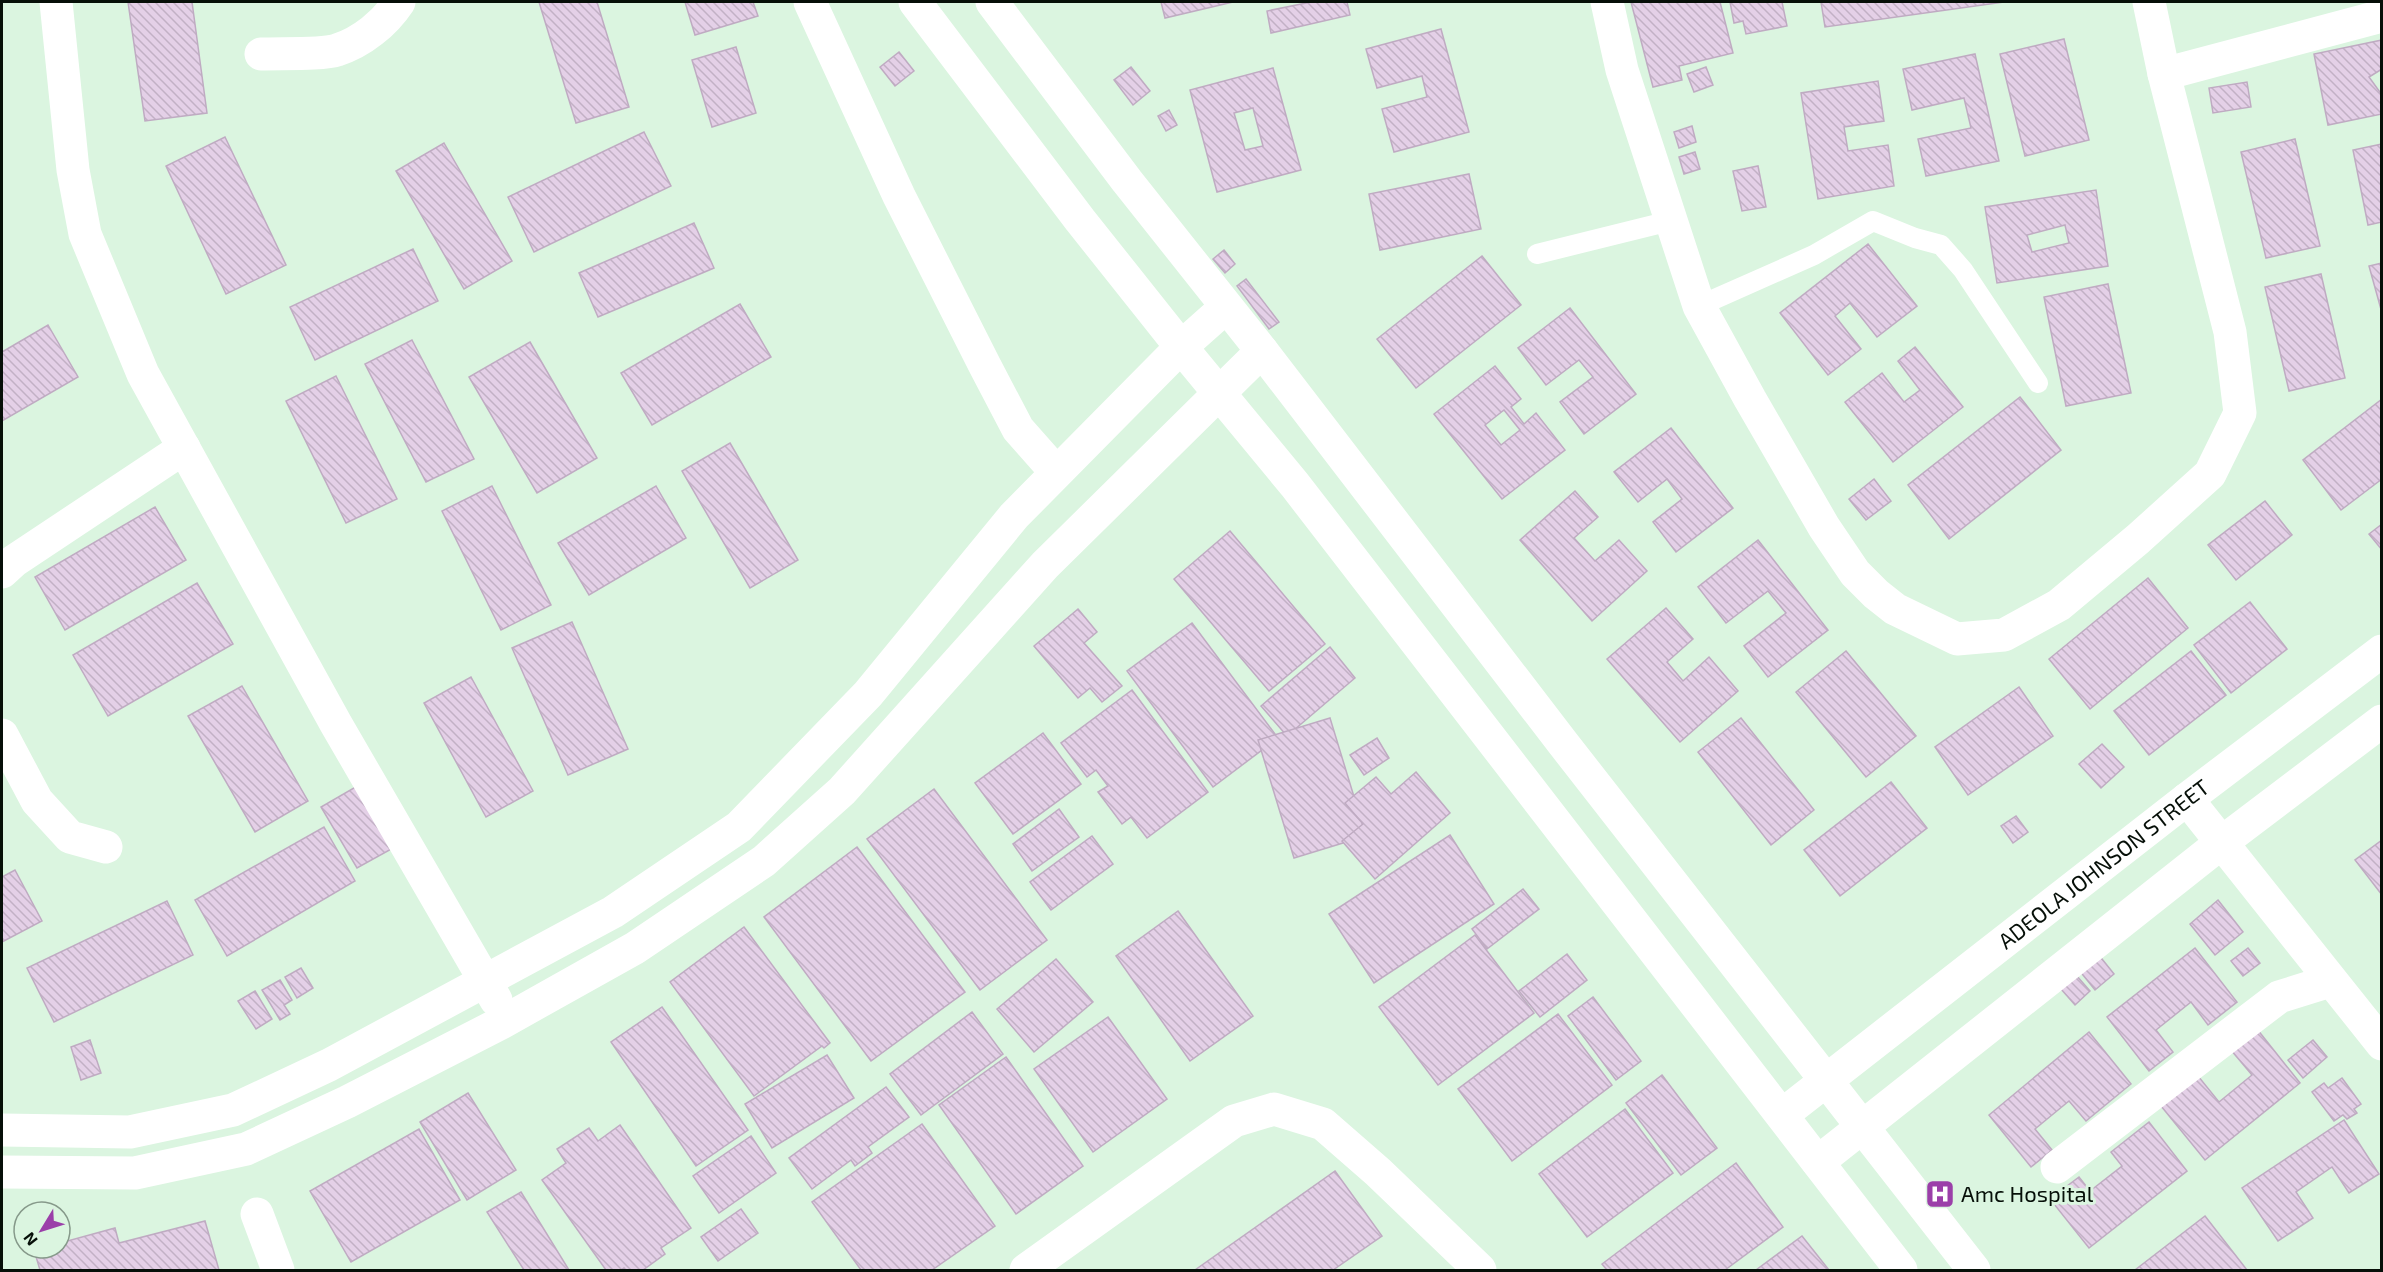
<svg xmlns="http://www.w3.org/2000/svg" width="2383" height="1272" viewBox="0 0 2383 1272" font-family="'Exo 2',sans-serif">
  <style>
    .building { fill: url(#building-back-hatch); stroke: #bfabc2; stroke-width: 1.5; fill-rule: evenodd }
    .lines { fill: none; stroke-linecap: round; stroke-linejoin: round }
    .service { stroke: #fff; stroke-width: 20 }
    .minor { stroke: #fff; stroke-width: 33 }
    .tertiary { stroke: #fff; stroke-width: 33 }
    .labels { text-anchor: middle; stroke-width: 6; stroke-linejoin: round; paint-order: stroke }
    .street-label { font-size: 22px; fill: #060f08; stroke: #dbf5e0 }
    .poi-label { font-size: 22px; fill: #060f08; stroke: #dbf5e0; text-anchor: start }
  </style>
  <defs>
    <pattern id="building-back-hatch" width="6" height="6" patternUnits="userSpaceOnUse" patternTransform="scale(1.5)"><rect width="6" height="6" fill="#e4d0e7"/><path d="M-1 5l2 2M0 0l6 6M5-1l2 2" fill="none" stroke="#c2b1c5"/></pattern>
  </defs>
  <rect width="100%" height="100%" fill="#dbf5e0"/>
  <g class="building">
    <polygon points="128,2 192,2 207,113 145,121"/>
    <polygon points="539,2 597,2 629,107 576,123"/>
    <polygon points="685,2 753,2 758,16 695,35"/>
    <polygon points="1161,2 1233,2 1165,18"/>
    <polygon points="1311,2 1347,2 1350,15 1271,33 1267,11"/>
    <polygon points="1631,2 1720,2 1733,53 1679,66 1682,80 1653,87"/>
    <polygon points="1730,2 1782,2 1787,26 1746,34 1743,21 1734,23"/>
    <polygon points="1821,2 2004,2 1825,27"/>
    <polygon points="1441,29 1469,132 1394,152 1382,109 1427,97 1422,76 1377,88 1366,49"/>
    <polygon points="2064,39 2089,140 2025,156 2000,54"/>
    <polygon points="2382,40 2382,69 2369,77 2382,95 2382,114 2328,125 2314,54"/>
    <polygon points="736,47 756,113 712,127 692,60"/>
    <polygon points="899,52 914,71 895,86 880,67"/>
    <polygon points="1975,54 1999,161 1926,176 1918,139 1971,128 1964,98 1912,110 1903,69"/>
    <polygon points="1131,67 1150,91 1133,105 1114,80"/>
    <polygon points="1706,67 1713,85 1694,92 1687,74"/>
    <path d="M1273,68L1301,170L1217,192L1190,90ZM1253,108L1263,146L1245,150L1234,113Z"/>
    <polygon points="1878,81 1884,121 1844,127 1848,151 1888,145 1894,186 1818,199 1801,93"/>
    <polygon points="2247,82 2251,107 2213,113 2209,88"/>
    <polygon points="1169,110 1177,125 1166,131 1158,116"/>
    <polygon points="1692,126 1696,142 1679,148 1674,132"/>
    <polygon points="644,132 671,186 534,252 508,197"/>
    <polygon points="225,137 286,265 226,294 166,166"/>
    <polygon points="2295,139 2320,246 2266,258 2241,152"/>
    <polygon points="444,143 512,261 464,289 396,171"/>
    <polygon points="2382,144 2382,222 2368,225 2353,150"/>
    <polygon points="1695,152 1700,169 1684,174 1679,157"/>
    <polygon points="1758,166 1766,207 1742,211 1733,171"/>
    <polygon points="1469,174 1481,229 1380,250 1369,194"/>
    <path d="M2096,190L2108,266L1997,283L1985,207ZM2065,225L2069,243L2032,252L2027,235Z"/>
    <polygon points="694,223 714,268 598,317 579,273"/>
    <polygon points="1868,244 1917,306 1877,337 1850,303 1835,316 1861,349 1828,375 1780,313"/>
    <polygon points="413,249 438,301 315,360 290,307"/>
    <polygon points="1224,250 1235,264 1225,273 1213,259"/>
    <polygon points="1482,256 1521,305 1416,388 1377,339"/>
    <polygon points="2382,263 2382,313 2369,266"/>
    <polygon points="2321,274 2345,378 2289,391 2265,287"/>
    <polygon points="1246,279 1279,322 1269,329 1237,286"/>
    <polygon points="2108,284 2131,393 2066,406 2044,297"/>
    <polygon points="740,304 771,357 652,425 621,373"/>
    <polygon points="1570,308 1636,394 1584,434 1560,402 1593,377 1579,360 1546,385 1518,348"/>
    <polygon points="48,325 78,377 2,421 2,352"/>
    <polygon points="412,340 474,459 426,482 365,364"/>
    <polygon points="530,342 597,458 537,493 469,377"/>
    <polygon points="1915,347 1963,407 1893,462 1845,402 1882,373 1904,402 1920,390 1898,361"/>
    <path d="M1495,366L1521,399L1511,407L1524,424L1536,413L1565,450L1502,499L1434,414ZM1504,410L1520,430L1501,445L1485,425Z"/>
    <polygon points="336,376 397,499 346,523 286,401"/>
    <polygon points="2020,397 2061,450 1949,539 1908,485"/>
    <polygon points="2382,399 2382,479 2341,510 2303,460"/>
    <polygon points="1671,428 1733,508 1676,552 1653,522 1682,499 1667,479 1638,502 1614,472"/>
    <polygon points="730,443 798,560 750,588 682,471"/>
    <polygon points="1874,479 1891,501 1866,520 1849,499"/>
    <polygon points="492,486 551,605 501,630 442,511"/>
    <polygon points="656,486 686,538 589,595 558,543"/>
    <polygon points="1575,491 1598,517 1574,538 1595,561 1619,540 1647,571 1592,621 1520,540"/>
    <polygon points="2265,501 2292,535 2236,580 2208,545"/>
    <polygon points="155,507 186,560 65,630 35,577"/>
    <polygon points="2382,524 2382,550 2369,534"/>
    <polygon points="1230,531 1325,644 1269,691 1174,579"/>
    <polygon points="1758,540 1828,630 1768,677 1744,646 1786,613 1768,591 1726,623 1698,587"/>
    <polygon points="2148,578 2188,628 2090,709 2049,659"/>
    <polygon points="197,583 233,644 108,716 73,655"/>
    <polygon points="2250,602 2287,649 2231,693 2194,645"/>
    <polygon points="1666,608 1693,639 1667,662 1683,681 1709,657 1738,691 1680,742 1607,659"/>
    <polygon points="1078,609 1097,632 1084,643 1122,686 1102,702 1090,688 1078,698 1034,646"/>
    <polygon points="572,622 628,749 568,775 512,648"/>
    <polygon points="1192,623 1278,738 1213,787 1127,671"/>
    <polygon points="1330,647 1355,678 1287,736 1261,706"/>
    <polygon points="1846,651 1916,736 1866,777 1796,692"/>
    <polygon points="2191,651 2226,695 2149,755 2114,711"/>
    <polygon points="471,677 533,791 486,817 424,703"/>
    <polygon points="242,686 308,801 255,832 188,716"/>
    <polygon points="2019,687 2053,736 1968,795 1935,747"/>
    <polygon points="1132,690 1208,792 1147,838 1131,817 1122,824 1098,792 1108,786 1096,770 1087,777 1061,743"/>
    <polygon points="1330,718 1366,836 1294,858 1258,740"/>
    <polygon points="1741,718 1814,810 1771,845 1698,752"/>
    <polygon points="1043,733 1081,784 1013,834 975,783"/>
    <polygon points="1377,738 1389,758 1364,775 1350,755"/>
    <polygon points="2102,744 2124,767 2101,788 2079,764"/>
    <polygon points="1416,772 1450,813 1375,879 1342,841 1363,824 1345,803 1376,777 1391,794"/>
    <polygon points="1891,782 1927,828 1840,896 1804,850"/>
    <polygon points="359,785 395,847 357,868 321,807"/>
    <polygon points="934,789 1047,940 980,990 867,839"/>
    <polygon points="1059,809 1079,837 1032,871 1013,844"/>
    <polygon points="2016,816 2028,832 2013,843 2001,826"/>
    <polygon points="324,827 355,881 227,956 195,900"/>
    <polygon points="1450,835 1494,904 1374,983 1329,914"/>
    <polygon points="1092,836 1113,864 1051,910 1030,882"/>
    <polygon points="2382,840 2382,895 2355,860"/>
    <polygon points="857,847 965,992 871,1061 764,917"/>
    <polygon points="15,870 42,921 2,942 2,877"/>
    <polygon points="1523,889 1539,909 1487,949 1472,929"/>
    <polygon points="2218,900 2243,932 2215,955 2190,924"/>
    <polygon points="167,901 193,955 54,1022 27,968"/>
    <polygon points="1178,911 1253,1016 1190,1061 1116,956"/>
    <polygon points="744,927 830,1043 824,1048 822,1046 754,1096 670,982"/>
    <polygon points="1475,935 1534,1013 1438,1085 1379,1007"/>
    <polygon points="2195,948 2237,1002 2208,1025 2191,1002 2156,1030 2173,1052 2149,1071 2107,1017"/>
    <polygon points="2248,948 2260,963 2243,976 2231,961"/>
    <polygon points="1567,954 1587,980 1540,1017 1519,991"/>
    <polygon points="2098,954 2114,974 2095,990 2079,970"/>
    <polygon points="1056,959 1093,1002 1034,1052 997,1009"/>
    <polygon points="301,968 313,988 297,998 285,977"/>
    <polygon points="2076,975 2090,991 2075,1005 2061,989"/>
    <polygon points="280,980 292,1000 284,1005 290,1014 280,1020 262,990"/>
    <polygon points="255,991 272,1019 256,1029 238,1001"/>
    <polygon points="1593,997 1641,1061 1616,1080 1568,1016"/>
    <polygon points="662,1007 748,1130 696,1166 611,1042"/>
    <polygon points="972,1012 1003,1054 921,1115 890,1074"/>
    <polygon points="1558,1014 1612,1085 1512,1161 1458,1089"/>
    <polygon points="1108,1017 1167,1099 1093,1152 1034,1069"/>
    <polygon points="2257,1029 2300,1083 2205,1160 2157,1101 2194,1071 2219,1102 2252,1075 2231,1050"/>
    <polygon points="2089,1032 2131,1084 2086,1121 2069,1101 2035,1129 2052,1150 2031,1167 1989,1115"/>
    <polygon points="90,1040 101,1073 81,1080 71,1047"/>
    <polygon points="2313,1040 2327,1057 2303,1078 2288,1060"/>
    <polygon points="827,1055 854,1098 772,1148 745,1104"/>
    <polygon points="1006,1057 1083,1166 1016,1214 939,1105"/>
    <polygon points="1662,1075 1717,1148 1681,1175 1626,1103"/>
    <polygon points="2342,1078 2361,1104 2354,1109 2357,1113 2347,1119 2343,1115 2334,1121 2312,1092 2324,1083 2328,1088"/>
    <polygon points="886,1087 909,1117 868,1147 872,1153 855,1166 851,1160 812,1189 789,1158"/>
    <polygon points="468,1093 516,1170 467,1200 420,1122"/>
    <polygon points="1625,1109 1673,1173 1587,1237 1539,1174"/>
    <polygon points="2344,1120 2379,1174 2349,1193 2332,1167 2296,1192 2313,1218 2278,1241 2242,1188"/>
    <polygon points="2149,1122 2187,1171 2089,1248 2050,1199 2079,1177 2090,1191 2122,1166 2111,1152"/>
    <polygon points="922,1124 995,1226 932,1270 861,1270 812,1202"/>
    <polygon points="620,1125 691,1228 661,1248 665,1254 643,1270 626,1270 624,1268 621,1270 606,1270 542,1180 566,1163 557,1149 589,1128 598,1141"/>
    <polygon points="419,1129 460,1200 351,1262 310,1191"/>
    <polygon points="751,1136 776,1173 719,1213 693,1176"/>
    <polygon points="1736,1163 1783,1227 1725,1270 1607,1270 1602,1264"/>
    <polygon points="1335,1171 1382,1236 1333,1270 1195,1270"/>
    <polygon points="521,1192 569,1270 524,1270 487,1212"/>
    <polygon points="741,1209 758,1233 718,1261 701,1237"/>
    <polygon points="2205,1216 2247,1270 2135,1270"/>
    <polygon points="205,1221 219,1270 40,1270 34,1250 60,1248 60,1243 115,1228 119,1243"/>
    <polygon points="1802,1236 1829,1270 1756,1270"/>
  </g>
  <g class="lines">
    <g class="service">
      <polyline points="1537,254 1670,221"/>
      <polyline points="1699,306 1814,255 1873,221 1915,238 1941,245 1963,270 2038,383"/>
    </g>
    <g class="minor">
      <polyline points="56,2 73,170 85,234 143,374 336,724 496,1000"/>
      <polyline points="810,2 899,196 985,366 1018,429 1056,472"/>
      <polyline points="1607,2 1622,70 1699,306 1750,399 1824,527 1855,573 1876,594 1895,609 1957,639 2004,635 2059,605 2138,539 2210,474 2240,413 2230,332 2164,74 2149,2"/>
      <path d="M261,54C278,53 323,55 337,50C362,42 385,23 399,2"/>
      <polyline points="2164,74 2382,16"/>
      <polyline points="2,572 14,561 184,448"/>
      <polyline points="2,735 37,801 70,837 106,847"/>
      <polyline points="2187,799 2382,1044"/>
      <path id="s1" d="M1782,1115L2187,799L2382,651"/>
      <polyline points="2,1130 130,1132 233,1110 329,1065 613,912 739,827 868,694 1014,516 1181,347 1226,307"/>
      <polyline points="1818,1162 2221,843 2382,721"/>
      <polyline points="2057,1167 2279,997 2330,981"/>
      <polyline points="2,1172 135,1173 246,1149 347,1102 501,1023 635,948 764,861 842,791 1045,565 1262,351"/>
      <polyline points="257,1214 278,1270"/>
      <polyline points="1026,1270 1234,1121 1274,1109 1323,1124 1378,1172 1480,1270"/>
    </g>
    <g class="tertiary">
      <polyline points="915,2 1080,220 1181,347 1295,485 1901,1270"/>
      <polyline points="992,2 1127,181 1262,351 1562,742 1974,1270"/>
    </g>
  </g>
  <defs>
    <g id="hospital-square" transform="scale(1.5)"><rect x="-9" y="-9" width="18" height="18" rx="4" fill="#9b3fa9" stroke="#dbf5e0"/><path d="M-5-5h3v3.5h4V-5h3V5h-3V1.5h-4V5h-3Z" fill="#fff"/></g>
  </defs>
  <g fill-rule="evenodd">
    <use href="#hospital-square" x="1940" y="1194"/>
  </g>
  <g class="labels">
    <g class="street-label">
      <text dy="8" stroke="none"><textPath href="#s1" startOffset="408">ADEOLA JOHNSON STREET</textPath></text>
    </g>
    <g class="poi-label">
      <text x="1961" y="1202">Amc Hospital</text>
    </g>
  </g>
  <rect width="2383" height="1272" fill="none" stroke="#060f08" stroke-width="6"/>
  <g transform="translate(42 1230) rotate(232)"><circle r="28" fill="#dbf5e0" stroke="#86998a" stroke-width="1.5"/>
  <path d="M0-4.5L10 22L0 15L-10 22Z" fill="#9b3fa9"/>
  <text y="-9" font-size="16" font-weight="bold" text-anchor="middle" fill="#060f08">N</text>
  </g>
</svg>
